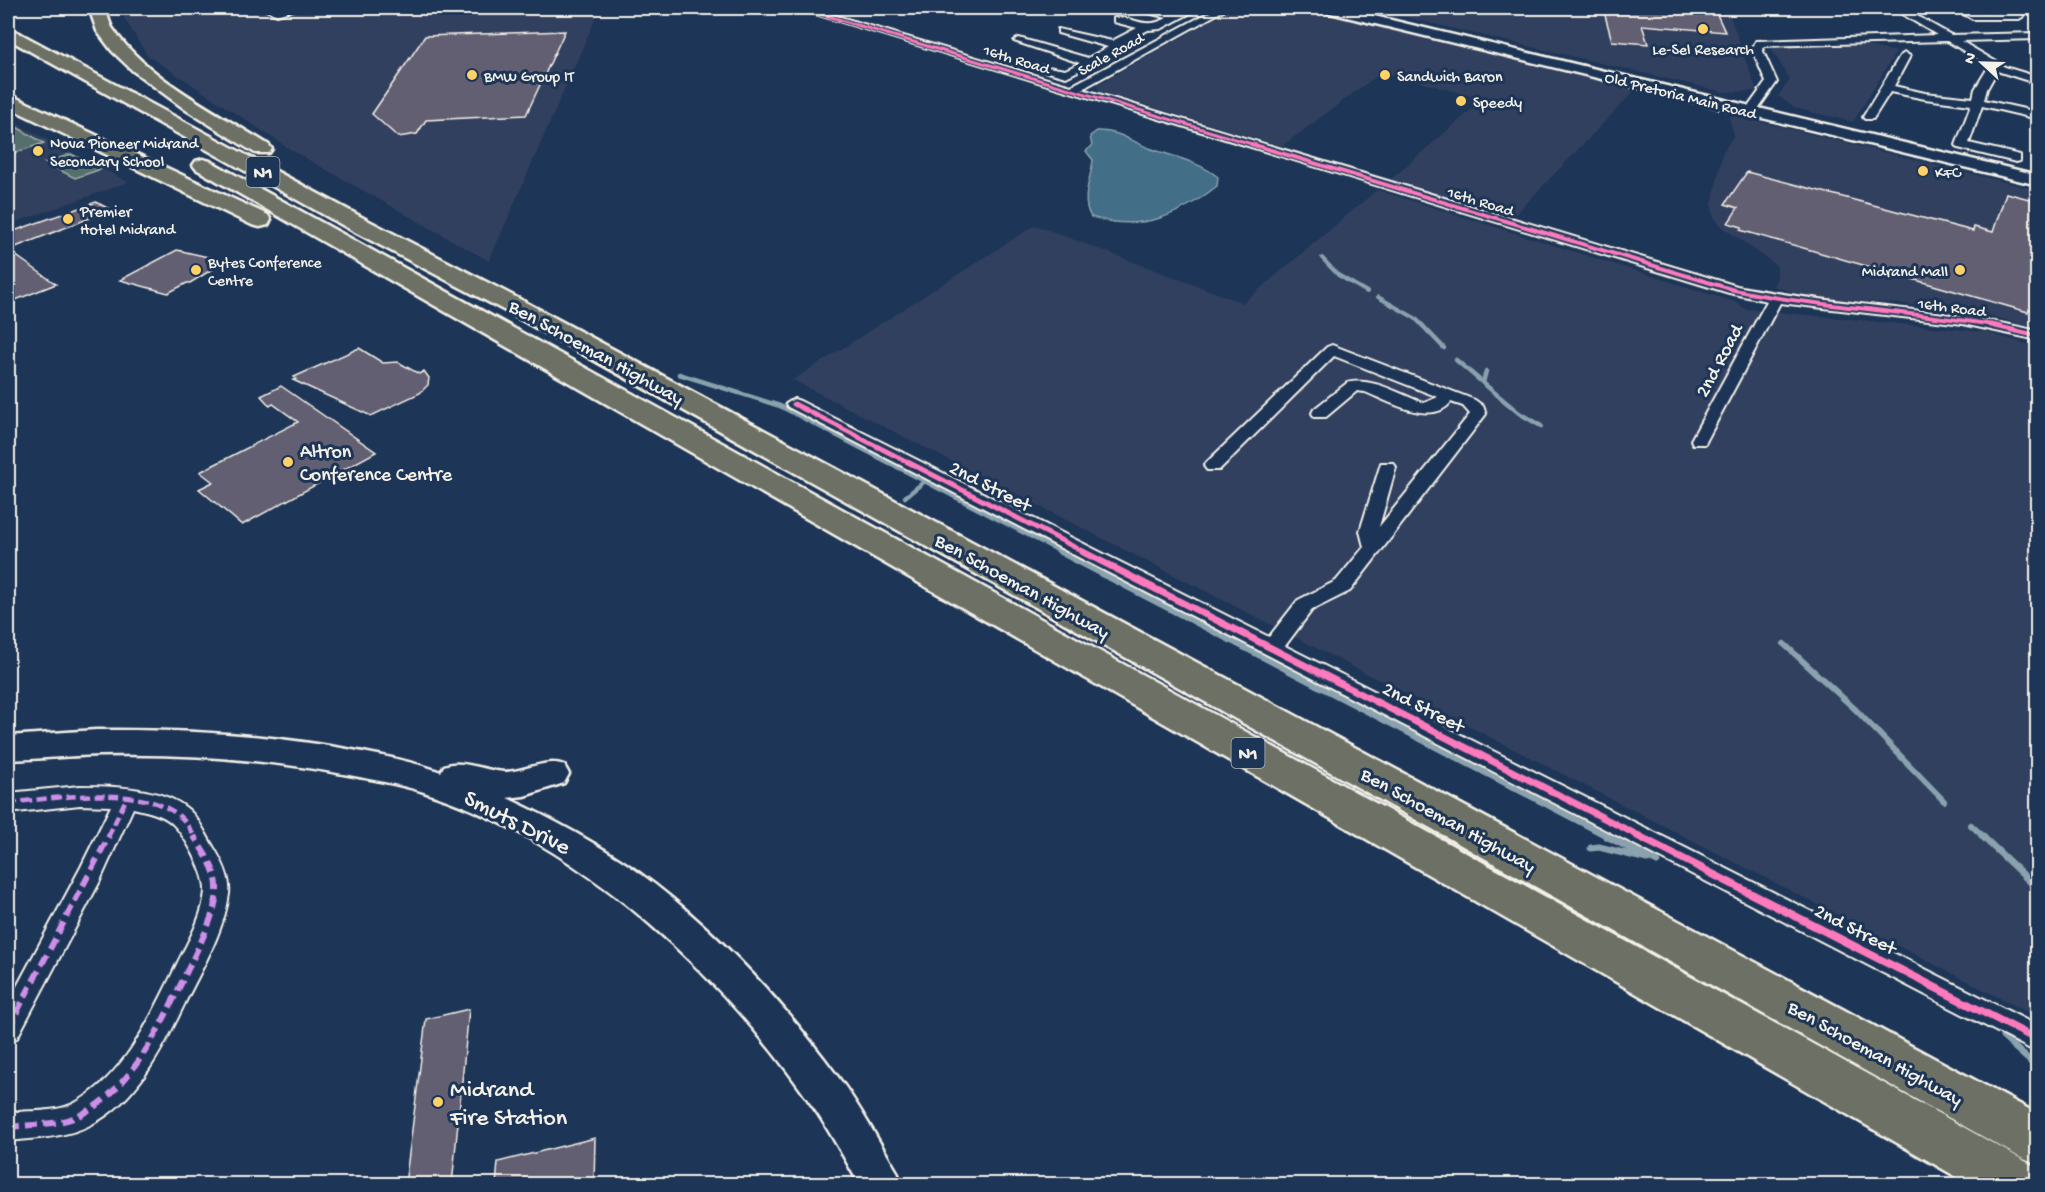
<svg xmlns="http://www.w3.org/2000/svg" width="2045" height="1192" viewBox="0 0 2045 1192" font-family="'Gochi Hand',sans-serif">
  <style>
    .built { fill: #32415f }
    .green { fill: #546f6c; stroke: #a4b0aa; stroke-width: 1.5 }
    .water { fill: #426e88; stroke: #89a2ae; stroke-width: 1.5 }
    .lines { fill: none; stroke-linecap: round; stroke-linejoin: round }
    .stream-far3 { stroke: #89a2ae; stroke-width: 4 }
    .stream-far2 { stroke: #89a2ae; stroke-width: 4.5 }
    .stream-far1 { stroke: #89a2ae; stroke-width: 6 }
    .stream { stroke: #89a2ae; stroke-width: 7 }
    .building { fill: #635e73; stroke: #f4f1e8; stroke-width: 1.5 }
    .minor-casing { stroke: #f4f1e8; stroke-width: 4 }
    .secondary-casing { stroke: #f4f1e8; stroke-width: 5 }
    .motorway-casing { stroke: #f4f1e8; stroke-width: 5 }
    .minor { fill: #1d3557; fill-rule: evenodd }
    .secondary { fill: #1d3557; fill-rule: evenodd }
    .motorway { fill: #6c7065; fill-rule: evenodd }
    .quiet-far1 { stroke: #ce8fe9; stroke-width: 4.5; stroke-dasharray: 10 4.5; stroke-linecap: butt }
    .quiet { stroke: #ce8fe9; stroke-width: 6; stroke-dasharray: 12 6; stroke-linecap: butt }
    .cycleway-far4-casing { stroke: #1d3557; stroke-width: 5 }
    .cycleway-far3-casing { stroke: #1d3557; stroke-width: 6 }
    .cycleway-far2-casing { stroke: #1d3557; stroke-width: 8 }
    .cycleway-far1-casing { stroke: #1d3557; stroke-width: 10 }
    .cycleway-casing { stroke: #1d3557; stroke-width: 12 }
    .cycleway-far4 { stroke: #fd7abc; stroke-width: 3 }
    .cycleway-far3 { stroke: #fd7abc; stroke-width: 4 }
    .cycleway-far2 { stroke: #fd7abc; stroke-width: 5 }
    .cycleway-far1 { stroke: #fd7abc; stroke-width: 7 }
    .cycleway { stroke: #fd7abc; stroke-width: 8 }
    .poi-dot { fill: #ffd166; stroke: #1d3557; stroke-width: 2 }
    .labels { text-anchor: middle; stroke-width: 6; stroke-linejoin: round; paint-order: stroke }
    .far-poi-label { font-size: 16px; fill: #f4f1e8; stroke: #1d3557; text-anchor: start }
    .far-street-label { font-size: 16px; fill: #f4f1e8; stroke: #1d3557 }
    .shield { fill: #1d3557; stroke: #b4b9bc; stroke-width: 1.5 }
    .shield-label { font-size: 18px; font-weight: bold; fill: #f4f1e8 }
    .street-label { font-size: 20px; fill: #f4f1e8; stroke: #1d3557 }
    .poi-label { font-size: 20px; fill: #f4f1e8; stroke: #1d3557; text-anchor: start }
    .near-street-label { font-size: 24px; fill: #f4f1e8; stroke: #1d3557 }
    .near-poi-label { font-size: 24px; fill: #f4f1e8; stroke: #1d3557; text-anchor: start }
  </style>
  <rect width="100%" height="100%" fill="#1d3557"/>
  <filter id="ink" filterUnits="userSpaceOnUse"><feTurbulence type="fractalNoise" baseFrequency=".0167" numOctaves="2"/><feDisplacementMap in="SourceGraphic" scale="12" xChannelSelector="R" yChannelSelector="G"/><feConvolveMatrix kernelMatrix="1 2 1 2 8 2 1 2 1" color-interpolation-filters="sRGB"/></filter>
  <g filter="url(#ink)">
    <g class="built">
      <polygon points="118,8 600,8 489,261 293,151 147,55"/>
      <polygon points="1233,8 1308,8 1637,88 1514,216 1391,179 1484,99 1382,72 1282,146 1099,91 1097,85"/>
      <polygon points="1366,8 1727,8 1757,91 1724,92"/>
      <polygon points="1770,46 1867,46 1896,52 1853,122 1795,108 1778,96 1790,80"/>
      <polygon points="1732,115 2037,190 2037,329 1967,309 1809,297 1773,286 1777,278 1777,266 1720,225 1713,215 1712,205 1723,152 1734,135 1729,118"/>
      <polygon points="8,119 128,182 8,225"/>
      <polygon points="1377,190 1738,303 1745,309 1985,332 2037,347 2037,1017 793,380 1035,225 1243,303"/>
    </g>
    <g class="green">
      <polygon points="8,122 44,143 8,155"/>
      <polygon points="71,154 101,169 75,178 45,163"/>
    </g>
    <path class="water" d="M1097,131C1117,130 1131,141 1149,148C1173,157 1198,161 1218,177L1217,186C1178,217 1140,232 1091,217C1080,200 1091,178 1093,160L1086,151L1092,146L1090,136Z"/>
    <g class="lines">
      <g class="stream-far3">
        <polyline points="1322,258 1338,275 1367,292"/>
        <polyline points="1378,297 1415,318 1423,326"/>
      </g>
      <g class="stream-far2">
        <polyline points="1422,325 1444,348"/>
        <polyline points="1456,360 1483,383"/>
        <polyline points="1486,371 1483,383 1519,413 1541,426"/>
        <polyline points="679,374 780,406 1063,553"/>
        <polyline points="905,497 925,481"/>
      </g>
      <g class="stream-far1">
        <polyline points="1060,552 1609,837"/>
        <polyline points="1784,644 1856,710 1944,801"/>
        <polyline points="1971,825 1984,837"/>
      </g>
      <g class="stream">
        <polyline points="1606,836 1657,862"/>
        <polyline points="1982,836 2038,889"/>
        <polyline points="1591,848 1599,847 1647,859"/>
        <polyline points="2003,1037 2038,1068"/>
      </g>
    </g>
    <g class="building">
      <polygon points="1603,8 1714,8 1725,32 1642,25 1648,44 1612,41"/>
      <polygon points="565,31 526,115 426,120 417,134 398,137 372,114 425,36"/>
      <polygon points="1747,172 1973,231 1974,227 1993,232 2006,193 2037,201 2037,311 2029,309 2028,312 1740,230 1742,227 1728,223 1738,208 1725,204"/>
      <polygon points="96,202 111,210 8,250 56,284 8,303 8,233"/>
      <polygon points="177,250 226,261 190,283 187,283 168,293 120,280"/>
      <polygon points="359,348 383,363 398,362 419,374 424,371 429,378 428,385 420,393 371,416 293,380 296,379 294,377"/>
      <polygon points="281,386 376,452 242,525 199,489 213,482 200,472 298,422 273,404 270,406 261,396"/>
      <polygon points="469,1009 452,1185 405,1185 426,1019"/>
      <polygon points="595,1138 594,1185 496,1185 498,1162"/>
    </g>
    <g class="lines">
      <g class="minor-casing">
        <g id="minor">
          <polygon points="262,8 299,8 277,15"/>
          <path d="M796,8H810L1071,86L1217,8H1228L1082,89L1737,286C1836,306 1939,307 2038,331V340L1963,324L1780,303L1707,440L1705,444H1693L1691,440L1767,301L1729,293Z"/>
          <path d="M1131,8C1146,6 1165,15 1176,14C1185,12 1190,7 1200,8L1161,29L1148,30L1118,46V51L1066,77L1037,69L1042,66L1065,70L1080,63L1014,41L1019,38L1088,58L1108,47L1058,33V29L1112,41L1137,28L1114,22V18C1136,16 1142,31 1167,18Z"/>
          <polygon points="1892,8 1903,8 1951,35 2038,33 2038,39 1961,41 2005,67 2038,77 2038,84 1997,71 1987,89 1984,100 2038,112 2038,119 1982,106 1969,143 2020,155 2020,161 2016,162 1958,148 1956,145 1971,105 1925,99 1890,92 1873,119 1865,119 1863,117 1900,56 1905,53 1910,56 1894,86 1925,93 1973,98 1975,89 1989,66 1947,41 1764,46 1762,49 1777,82 1755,113 1747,113 1745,111 1766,82 1752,49 1756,41 1937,35"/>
          <polygon points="1951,8 1963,8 1975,13 2019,13 2024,16 2019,19 1973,19"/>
          <path d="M1332,345L1475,400L1483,406L1486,414L1350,591L1312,610L1285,646L2038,1026V1053L788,407L786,404L794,399L800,401L1269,637L1298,600L1336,581L1364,547L1360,531L1381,463H1393L1396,467L1379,527L1470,414L1463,406L1451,402C1432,427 1388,401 1365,392L1357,391L1326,417H1314L1312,413L1314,409L1347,383C1372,376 1401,395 1424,403L1438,397L1334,356L1219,470H1207L1204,466L1207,462L1327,347Z"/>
          <path d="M80,786C111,786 164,787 189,810C200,820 206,835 214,848C222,861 231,878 229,894C224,932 201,970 185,1003C164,1047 137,1101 92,1124C66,1138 37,1138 8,1141V1113C29,1110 56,1113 75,1103C126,1075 153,1013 177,964C188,942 203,917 205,891C206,873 183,830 168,820C158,813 145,811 133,808L99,883L17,1038L8,1042V1003L81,867L111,806L80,805L8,813V793Z"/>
        </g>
      </g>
      <g class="secondary-casing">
        <g id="secondary">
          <polygon points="1319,8 1341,8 2038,175 2038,185 1326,12"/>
          <path d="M96,730C181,729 264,734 347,749C379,755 411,761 441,772L444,766C464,759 484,771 504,772C525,772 545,758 564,765L569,774L564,783L524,796L507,798C552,819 597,843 638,872C714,927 782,1001 838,1077C860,1106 877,1139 896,1170L902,1184H859C846,1161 833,1137 818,1114C725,977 584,843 424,792C400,784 374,780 349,775C266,759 184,753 100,755C69,756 38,759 8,760V736Z"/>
        </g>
      </g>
      <g class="motorway-casing">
        <g id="motorway">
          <path d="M89,8H105C108,15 109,23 113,29C147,79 219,113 269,145L272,149L269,153H255L186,110L133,71L112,51L97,31Z"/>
          <polygon points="8,27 369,221 529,304 2038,1114 2038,1165 2021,1158 511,314 353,231 8,39"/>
          <polygon points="8,94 268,215 271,220 268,225 260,227 252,225 8,107"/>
          <polygon points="203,159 210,161 2034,1166 2038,1176 2038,1184 1969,1184 196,169 193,165 196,161"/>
        </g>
      </g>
      <use href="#minor" class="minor"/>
      <use href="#secondary" class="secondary"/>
      <use href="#motorway" class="motorway"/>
      <g class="quiet-far1">
        <path d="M8,803C54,798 140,784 178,815C186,821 190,829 195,837"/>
        <polyline points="108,837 127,797"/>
      </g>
      <g class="quiet">
        <polyline points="8,1029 109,836"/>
        <path d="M8,1127C33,1124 62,1126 84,1113C138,1083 165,1016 191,963C201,941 216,914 217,890C218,870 203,852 194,836"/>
      </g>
      <g class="cycleway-far4-casing">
        <polyline id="cycleway-far4" points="801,8 1255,145"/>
      </g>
      <g class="cycleway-far3-casing">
        <path id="cycleway-far3" d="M1251,144L1734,290C1822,308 1911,311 1999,326"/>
      </g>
      <g class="cycleway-far2-casing">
        <g id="cycleway-far2">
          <polyline points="1991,325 2038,336"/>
          <polyline points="794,404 1086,553"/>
        </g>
      </g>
      <g class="cycleway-far1-casing">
        <polyline id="cycleway-far1" points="1083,552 1641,837"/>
      </g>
      <g class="cycleway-casing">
        <polyline id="cycleway" points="1638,836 2038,1040"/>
      </g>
      <use href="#cycleway-far4" class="cycleway-far4"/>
      <use href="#cycleway-far3" class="cycleway-far3"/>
      <use href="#cycleway-far2" class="cycleway-far2"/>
      <use href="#cycleway-far1" class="cycleway-far1"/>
      <use href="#cycleway" class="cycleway"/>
    </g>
  </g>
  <g class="poi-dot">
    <circle cx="1703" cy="29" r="6"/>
    <circle cx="472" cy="75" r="6"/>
    <circle cx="1385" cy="75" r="6"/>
    <circle cx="1461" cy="101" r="6"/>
    <circle cx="38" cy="151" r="6"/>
    <circle cx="1923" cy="171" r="6"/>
    <circle cx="68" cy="219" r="6"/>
    <circle cx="196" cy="270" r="6"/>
    <circle cx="1960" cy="270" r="6"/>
    <circle cx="288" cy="462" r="6"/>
    <circle cx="438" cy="1102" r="6"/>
  </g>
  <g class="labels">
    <g class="far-poi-label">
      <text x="1703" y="54" text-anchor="middle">Le-Sel Research</text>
      <text x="484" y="81">BMW Group IT</text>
      <text x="1397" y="81">Sandwich Baron</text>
      <text x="1473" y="107">Speedy</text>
      <text x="50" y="148">Nova Pioneer Midrand<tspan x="50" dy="18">Secondary School</tspan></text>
      <text x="1935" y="177">KFC</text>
      <text x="80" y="216">Premier<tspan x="80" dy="18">Hotel Midrand</tspan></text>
      <text x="208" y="267">Bytes Conference<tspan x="208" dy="18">Centre</tspan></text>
      <text x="1948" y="276" text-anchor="end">Midrand Mall</text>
    </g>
    <g class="far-street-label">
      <text transform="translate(1110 53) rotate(-29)" y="6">Scale Road</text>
      <text transform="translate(1017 58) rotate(17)" y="6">16th Road</text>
      <text transform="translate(1681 94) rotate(14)" y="6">Old Pretoria Main Road</text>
      <text transform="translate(1481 200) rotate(17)" y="6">16th Road</text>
      <text transform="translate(1952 306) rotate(7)" y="6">16th Road</text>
    </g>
    <g class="shield">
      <rect x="246.5" y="157" width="33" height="30" rx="4.5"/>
      <rect x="1231.5" y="738" width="33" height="30" rx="4.5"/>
    </g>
    <g class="shield-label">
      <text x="263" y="178">N1</text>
      <text x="1248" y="759">N1</text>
    </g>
    <g class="street-label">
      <text transform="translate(597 351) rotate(29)" y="7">Ben Schoeman Highway</text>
      <text transform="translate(1718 360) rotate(-62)" y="7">2nd Road</text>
      <text transform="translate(991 485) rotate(27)" y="7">2nd Street</text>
      <text transform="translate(1023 585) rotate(29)" y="7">Ben Schoeman Highway</text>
      <text transform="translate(1424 706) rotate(27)" y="7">2nd Street</text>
      <text transform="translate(1449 819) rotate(29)" y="7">Ben Schoeman Highway</text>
      <text transform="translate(1856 928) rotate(27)" y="7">2nd Street</text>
      <text transform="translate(1876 1052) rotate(29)" y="7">Ben Schoeman Highway</text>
    </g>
    <g class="poi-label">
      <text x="300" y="457">Altron<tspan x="300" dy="23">Conference Centre</tspan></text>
    </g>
    <g class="near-street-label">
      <text transform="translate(518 821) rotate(27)" y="8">Smuts Drive</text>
    </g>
    <g class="near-poi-label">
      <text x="450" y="1096">Midrand<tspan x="450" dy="28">Fire Station</tspan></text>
    </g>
  </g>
  <rect width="2045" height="1192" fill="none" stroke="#1d3557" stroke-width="30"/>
  <rect x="15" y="15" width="2015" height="1162" fill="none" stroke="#f4f1e8" stroke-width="2" filter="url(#ink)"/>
  <g transform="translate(1982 63) rotate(292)" stroke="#1d3557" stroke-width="4.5" paint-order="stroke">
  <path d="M0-4.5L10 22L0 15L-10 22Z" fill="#f4f1e8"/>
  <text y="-9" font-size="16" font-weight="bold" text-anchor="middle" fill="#f4f1e8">N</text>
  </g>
</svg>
